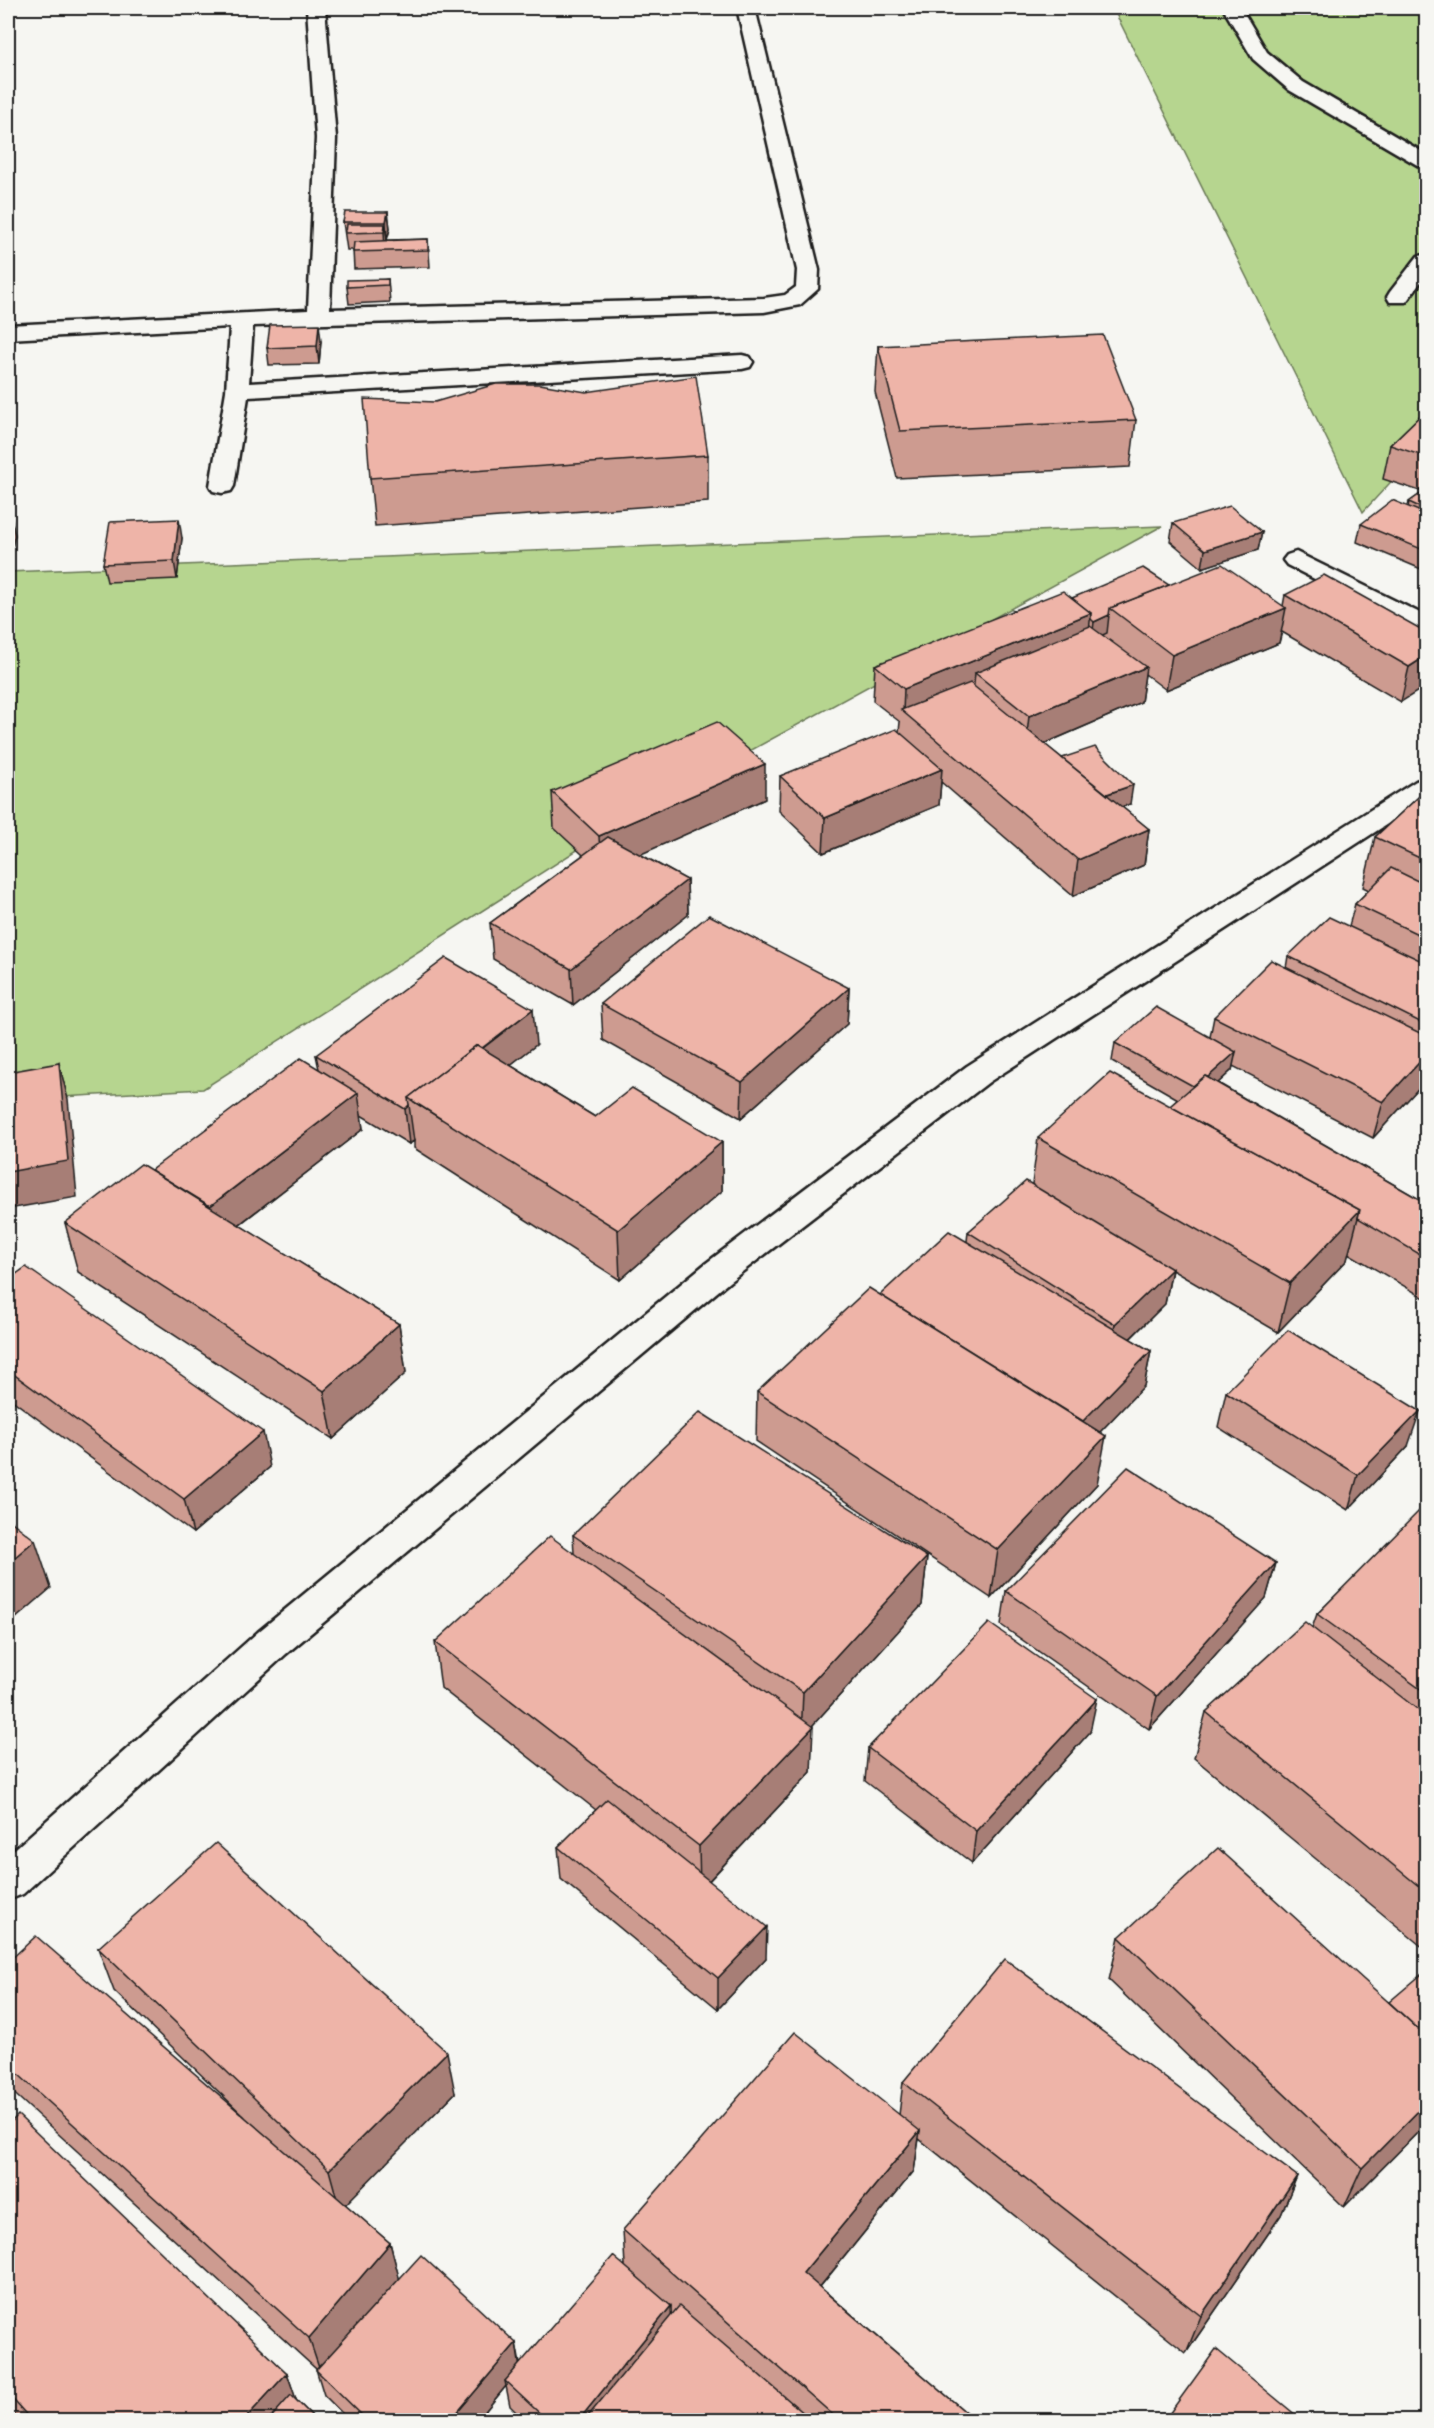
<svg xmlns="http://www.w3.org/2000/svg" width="1434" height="2428" viewBox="0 0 1434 2428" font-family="'Architects Daughter',sans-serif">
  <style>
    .green { fill: #b6d58f; stroke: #697856; stroke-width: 1.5 }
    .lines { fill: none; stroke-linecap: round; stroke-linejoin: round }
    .service-casing { stroke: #1c1c1c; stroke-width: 5 }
    .minor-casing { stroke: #1c1c1c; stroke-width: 5 }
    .service { fill: #f6f6f2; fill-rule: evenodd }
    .minor { fill: #f6f6f2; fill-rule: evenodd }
    .wall { fill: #cd9b90; stroke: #1c1c1c; stroke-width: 1.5 }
    .shaded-wall { fill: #a77e76; stroke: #1c1c1c; stroke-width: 1.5 }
    .building { fill: #eeb4a8; stroke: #1c1c1c; stroke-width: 1.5 }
  </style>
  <rect width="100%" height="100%" fill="#f6f6f2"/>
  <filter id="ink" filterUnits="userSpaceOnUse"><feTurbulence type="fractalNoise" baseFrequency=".0167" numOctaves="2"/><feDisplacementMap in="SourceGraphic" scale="12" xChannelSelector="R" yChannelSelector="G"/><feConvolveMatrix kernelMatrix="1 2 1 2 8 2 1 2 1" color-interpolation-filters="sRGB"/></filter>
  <g filter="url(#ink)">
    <g class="green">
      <polygon points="1113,8 1426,8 1426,444 1363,512"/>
      <polygon points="1162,526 629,817 203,1089 8,1100 8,572"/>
    </g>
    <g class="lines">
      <g class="service-casing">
        <g id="service">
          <polygon points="307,8 325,8 336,138 330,309 764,298 785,295 796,287 797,270 737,8 755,8 819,270 818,289 800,305 764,312 253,326 249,383 742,355 750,357 753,362 750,367 742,369 248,397 234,486 231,491 222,493 213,491 210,486 226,391 230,327 8,339 8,325 308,310 316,138"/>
          <polygon points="1223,8 1241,8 1267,52 1303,82 1426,154 1426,168 1419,166 1289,90 1253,59"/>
          <polygon points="1426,255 1426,275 1406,302 1390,302 1387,297 1390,292 1418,256"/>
        </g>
      </g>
      <g class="minor-casing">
        <g id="minor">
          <polygon points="1296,552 1426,616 1426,634 1417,631 1287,565 1283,560 1287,555"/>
          <polygon points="1426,778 1426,799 989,1082 729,1282 286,1654 23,1894 8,1900 8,1855 258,1632 705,1264 967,1066 1416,781"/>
        </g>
      </g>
      <use href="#service" class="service"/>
      <use href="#minor" class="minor"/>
    </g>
    <g class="wall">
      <polygon points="388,212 390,229 387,240 428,239 430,267 354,269 353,250 347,250 343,222"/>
      <polygon points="388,279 390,302 349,304 347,287"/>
      <polygon points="321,341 319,364 269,365 267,348"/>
      <polygon points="878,346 1136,420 1130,467 897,478 875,392"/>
      <polygon points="435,402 708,455 708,502 375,526 370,478"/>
      <polygon points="1426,410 1426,571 1357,542 1361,524 1408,507 1409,502 1423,492 1383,479 1390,445"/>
      <polygon points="1173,523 1262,532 1258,550 1202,568 1170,541"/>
      <polygon points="182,538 177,579 107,582 103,564"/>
      <polygon points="1169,585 1283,606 1285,595 1426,632 1401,702 1282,632 1279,643 1166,690 1145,674 1141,702 1044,744 1062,758 1130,804 1122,807 1149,829 1144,865 1073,896 941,782 939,805 823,853 779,811 780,776 899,732 900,722 873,701 875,665 1072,598"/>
      <polygon points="1426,790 1426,1080 1373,1138 1233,1066 1232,1070 1218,1083 1426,1203 1426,1299 1348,1253 1347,1260 1278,1332 1172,1270 1165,1304 1130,1339 1151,1351 1144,1386 1100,1432 1097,1484 991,1598 756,1441 757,1392 880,1295 967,1241 968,1232 1032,1184 1038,1138 1170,1106 1178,1099 1112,1061 1115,1043 1210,1037 1214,1017 1286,968 1288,956 1349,926 1355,904 1369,890 1363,887 1375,837"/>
      <polygon points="552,792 765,799 640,854 687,880 688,915 573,1005 493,959 490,923 583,855 554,828"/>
      <polygon points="849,988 847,1024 741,1118 603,1040 601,1004"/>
      <polygon points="536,1045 510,1065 595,1117 722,1142 722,1191 620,1280 414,1148 414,1141 409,1144 361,1115 363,1129 239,1225 399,1324 406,1373 333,1439 78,1272 65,1223 319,1069 316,1055"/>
      <polygon points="8,1280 270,1467 193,1533 8,1397"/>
      <polygon points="1226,1392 1408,1446 1348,1510 1218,1427"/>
      <polygon points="1426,1508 1426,1950 1194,1758 1206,1712 1312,1628 1317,1614"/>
      <polygon points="573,1535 927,1557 922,1605 812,1726 811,1772 709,1881 766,1958 718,2009 561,1879 558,1847 596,1810 441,1688 435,1642 574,1553"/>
      <polygon points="1276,1563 1266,1598 1149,1729 1001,1625 1006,1591"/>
      <polygon points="1090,1732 972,1863 865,1781 868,1748"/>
      <polygon points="1119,1937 1389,2002 1426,2124 1344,2207 1109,1980"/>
      <polygon points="98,1948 455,2093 345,2204 390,2243 399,2279 516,2343 520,2364 625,2266 623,2230 899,2115 903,2082 1297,2176 1281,2215 1186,2353 919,2139 914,2171 820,2287 976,2421 525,2421 510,2406 506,2386 477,2421 350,2421 324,2395 316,2369 8,2088 8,1962 245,2117 114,1991"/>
      <polygon points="8,2125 287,2373 296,2400 317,2421 20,2421 8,2407"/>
    </g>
    <g class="shaded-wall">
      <polygon points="388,212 390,229 387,239 386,222"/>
      <polygon points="385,224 387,241 385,249 384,232"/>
      <polygon points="319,324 321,341 319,364 317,346"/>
      <polygon points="11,517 15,535 10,557 8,548 8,530"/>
      <polygon points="179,519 182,538 177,579 174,561"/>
      <polygon points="1262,532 1258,550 1202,568 1205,550"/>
      <polygon points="1286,608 1279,643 1166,690 1172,655"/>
      <polygon points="1091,613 1087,648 975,673 973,695 903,712 904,689"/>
      <polygon points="1109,615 1107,633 1092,640 1094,622"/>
      <polygon points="1426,656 1426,686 1401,702 1409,667"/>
      <polygon points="1146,667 1141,702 1025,752 1029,716"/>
      <polygon points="765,764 765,799 601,872 599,836"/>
      <polygon points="942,769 939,805 823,853 825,818"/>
      <polygon points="1133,785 1130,804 1092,817 1094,799"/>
      <polygon points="1149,829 1144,865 1073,896 1078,860"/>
      <polygon points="687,880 688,915 573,1005 571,969"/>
      <polygon points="849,988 847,1024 741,1118 742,1082"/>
      <polygon points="533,1009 536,1045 441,1119 414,1102"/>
      <polygon points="1236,1052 1232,1070 1192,1107 1196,1088"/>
      <polygon points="1426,1055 1426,1080 1373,1138 1383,1102"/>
      <polygon points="59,1063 68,1099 77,1197 8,1209 8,1172"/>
      <polygon points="358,1093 363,1129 215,1243 208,1208"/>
      <polygon points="409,1105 414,1141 409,1144 405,1109"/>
      <polygon points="722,1142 722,1191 620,1280 618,1230"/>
      <polygon points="1360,1210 1347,1260 1278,1332 1290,1283"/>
      <polygon points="1172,1269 1165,1304 1109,1359 1115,1324"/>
      <polygon points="399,1324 406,1373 333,1439 324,1391"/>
      <polygon points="1151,1351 1144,1386 1075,1458 1081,1423"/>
      <polygon points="1420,1411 1408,1446 1348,1510 1358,1475"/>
      <polygon points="263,1432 270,1467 193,1533 184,1499"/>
      <polygon points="1106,1436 1097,1484 991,1598 998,1550"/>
      <polygon points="35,1540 51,1588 8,1625 8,1563"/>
      <polygon points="927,1557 922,1605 801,1738 803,1692"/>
      <polygon points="1276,1563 1266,1598 1149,1729 1157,1696"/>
      <polygon points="1097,1699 1090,1732 972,1863 976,1831"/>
      <polygon points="813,1727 811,1772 700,1890 699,1846"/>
      <polygon points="767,1927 766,1958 718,2009 718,1978"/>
      <polygon points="447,2052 455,2093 340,2210 329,2170"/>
      <polygon points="1426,2103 1426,2124 1344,2207 1362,2168"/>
      <polygon points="920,2131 914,2171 801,2310 803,2273"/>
      <polygon points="1297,2176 1281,2215 1186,2353 1201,2316"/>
      <polygon points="390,2243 400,2281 321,2374 309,2338"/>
      <polygon points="671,2306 672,2333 601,2421 578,2421"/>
      <polygon points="516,2343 520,2369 505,2381 506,2386 477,2421 450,2421"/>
      <polygon points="287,2373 299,2408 288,2421 243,2421"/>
    </g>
    <g class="building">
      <polygon points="345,212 388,212 386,222 343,222"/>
      <polygon points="347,224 385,224 384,232 346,233"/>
      <polygon points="428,239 428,250 353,252 354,242"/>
      <polygon points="388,279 388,285 347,287 347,280"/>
      <polygon points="319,324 317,346 267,348 270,325"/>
      <polygon points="1103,335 1136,420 900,431 878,346"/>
      <polygon points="696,376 708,455 370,478 364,399 435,402 496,384 540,384 586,392"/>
      <polygon points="1426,410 1426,457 1390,445"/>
      <polygon points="1426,490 1426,510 1409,502"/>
      <polygon points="1392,500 1426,514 1426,551 1361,524"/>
      <polygon points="1230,506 1262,532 1205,550 1173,523"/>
      <polygon points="8,517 11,517 8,530"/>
      <polygon points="179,519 174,561 103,564 110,522"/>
      <polygon points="1222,564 1286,608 1172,655 1110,608"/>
      <polygon points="1143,568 1169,585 1110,608 1109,615 1094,622 1091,619 1091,613 1072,598"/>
      <polygon points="1324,575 1426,632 1426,656 1409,667 1285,595"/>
      <polygon points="1063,591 1091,613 904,689 875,665"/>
      <polygon points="1090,626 1146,667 1029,716 975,673"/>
      <polygon points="970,683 1149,829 1078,860 901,710"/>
      <polygon points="717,722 765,764 599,836 552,792"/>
      <polygon points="896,729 942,769 825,818 780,776"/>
      <polygon points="1095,747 1133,785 1107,794 1062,758"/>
      <polygon points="1426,790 1426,861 1375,837"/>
      <polygon points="608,837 687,880 571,969 490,923"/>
      <polygon points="1391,868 1426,885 1426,938 1355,904"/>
      <polygon points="709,915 849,988 742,1082 601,1004"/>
      <polygon points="1329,917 1426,963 1426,1025 1288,956"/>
      <polygon points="446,958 533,1009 482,1048 477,1045 408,1098 409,1105 405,1109 316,1055"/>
      <polygon points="1271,960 1426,1036 1426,1055 1383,1102 1214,1017"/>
      <polygon points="1156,1007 1236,1052 1208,1077 1205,1076 1193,1086 1115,1043"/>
      <polygon points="477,1045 595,1117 632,1088 722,1142 618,1230 408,1098"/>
      <polygon points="301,1058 358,1093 210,1206 151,1170"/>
      <polygon points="59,1063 68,1161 8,1172 8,1072"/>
      <polygon points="1110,1073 1360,1210 1290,1283 1038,1138"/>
      <polygon points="1205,1076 1426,1203 1426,1258 1358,1218 1360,1210 1170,1106"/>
      <polygon points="141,1164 399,1324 324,1391 65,1223"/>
      <polygon points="1026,1181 1172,1269 1115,1324 968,1232"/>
      <polygon points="949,1231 1151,1351 1083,1421 880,1295"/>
      <polygon points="26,1267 263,1432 184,1499 8,1370 8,1280"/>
      <polygon points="869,1288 1106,1436 998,1550 757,1392"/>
      <polygon points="1288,1330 1420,1411 1358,1475 1226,1392"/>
      <polygon points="700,1412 927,1557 803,1692 573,1535"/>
      <polygon points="1128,1467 1276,1563 1157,1696 1006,1591"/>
      <polygon points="1424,1506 1426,1508 1426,1693 1317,1614"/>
      <polygon points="8,1519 35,1540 8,1563"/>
      <polygon points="550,1536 813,1727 699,1846 435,1642"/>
      <polygon points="1305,1622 1426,1716 1426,1892 1206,1712"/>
      <polygon points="989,1623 1097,1699 976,1831 868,1748"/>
      <polygon points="607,1799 767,1927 718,1978 558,1847"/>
      <polygon points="216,1843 447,2052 329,2170 98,1948"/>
      <polygon points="1218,1848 1426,2036 1426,2103 1362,2168 1119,1937"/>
      <polygon points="36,1936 390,2243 309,2338 8,2065 8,1962"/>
      <polygon points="1005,1959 1297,2176 1201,2316 903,2082"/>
      <polygon points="1422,1974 1426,1979 1426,2036 1389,2002"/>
      <polygon points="795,2032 920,2131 803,2273 976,2421 840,2421 623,2230"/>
      <polygon points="18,2115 287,2373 243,2421 32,2421 8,2394 8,2125"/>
      <polygon points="421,2255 516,2343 450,2421 368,2421 316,2370"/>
      <polygon points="613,2256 671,2306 578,2421 548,2421 505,2381"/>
      <polygon points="679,2306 813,2421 584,2421"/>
      <polygon points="1216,2349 1303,2421 1164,2421"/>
      <polygon points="291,2395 317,2421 268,2421"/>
    </g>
  </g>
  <rect width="1434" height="2428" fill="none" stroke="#f6f6f2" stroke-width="30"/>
  <rect x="15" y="15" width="1404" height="2398" fill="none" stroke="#1c1c1c" stroke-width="2" filter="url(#ink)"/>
</svg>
